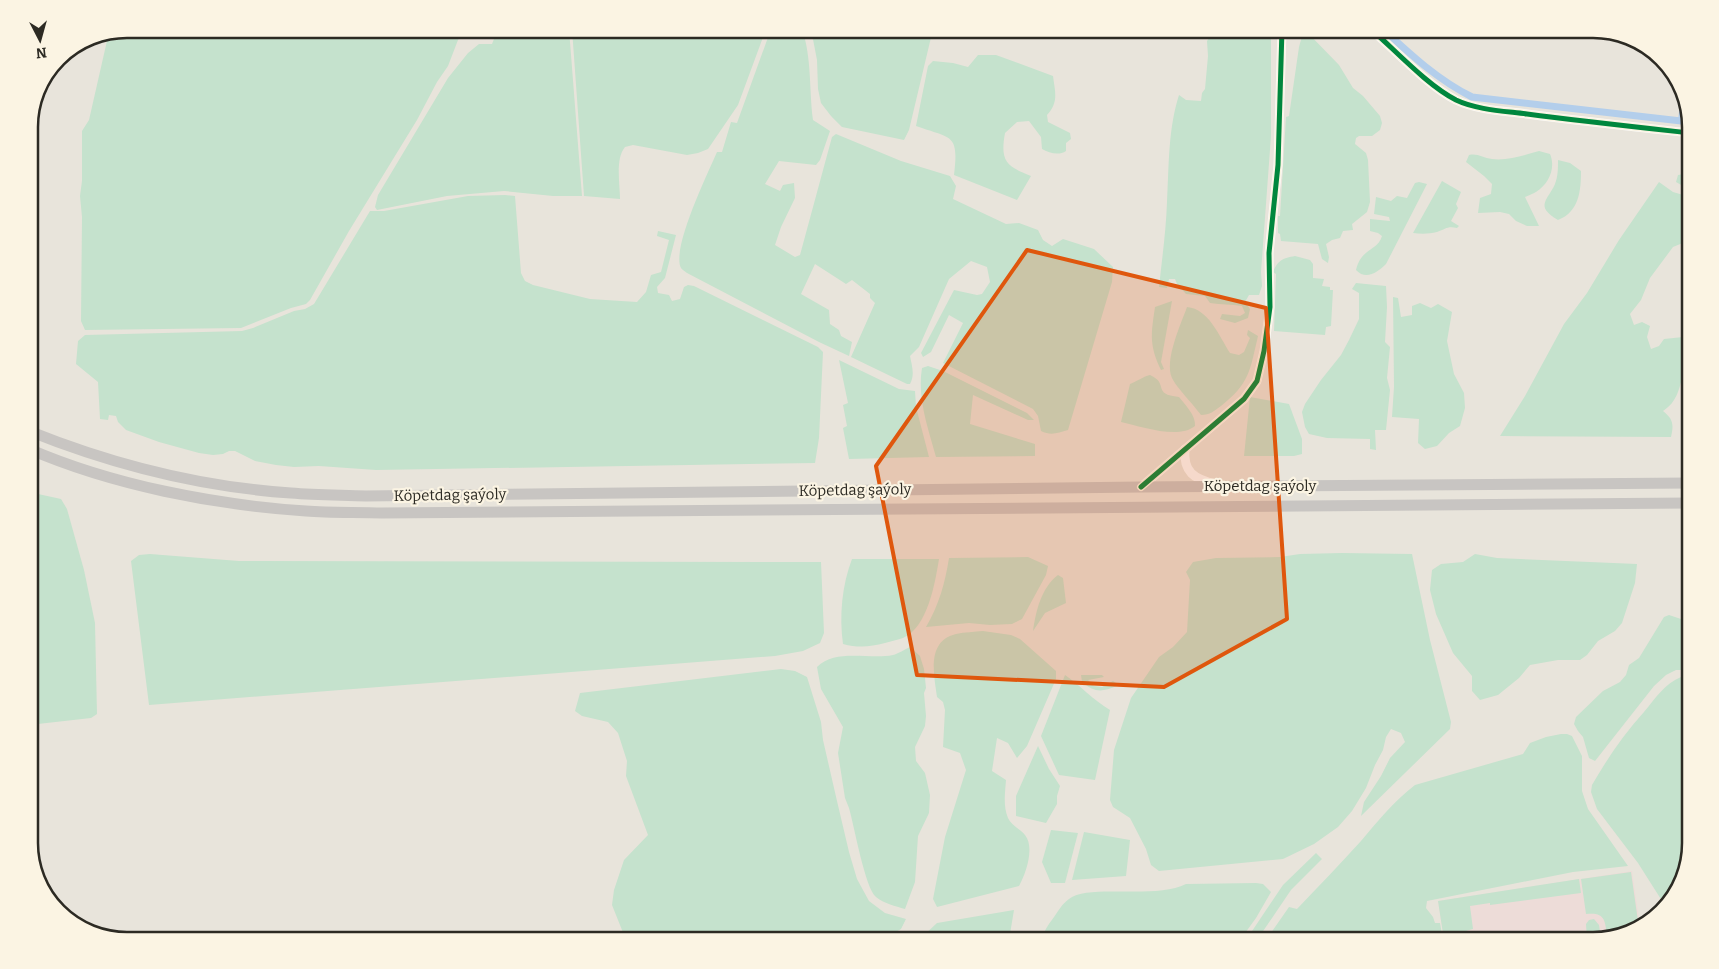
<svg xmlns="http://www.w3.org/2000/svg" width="1719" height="969" viewBox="0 0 1719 969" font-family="Bitter,serif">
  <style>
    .medical { fill: #eddcd8 }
    .green { fill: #c5e2cd }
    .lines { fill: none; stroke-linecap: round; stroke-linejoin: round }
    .stream { stroke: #b3ceeb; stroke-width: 2 }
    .canal { stroke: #b3ceeb; stroke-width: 7 }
    .minor { stroke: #fcfbfa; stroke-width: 9 }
    .major { stroke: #c8c5c2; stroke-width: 11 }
    .cycleway-casing { stroke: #fbf4e3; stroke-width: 8 }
    .cycleway { stroke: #00873e; stroke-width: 5 }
    .marked { fill: #df570d; fill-opacity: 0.2; stroke: #df570d; stroke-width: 4; stroke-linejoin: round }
    .labels { text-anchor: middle; stroke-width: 4.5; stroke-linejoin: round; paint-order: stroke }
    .street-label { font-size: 15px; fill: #2c2a23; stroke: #fbf4e3 }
    .rim { fill: none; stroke: #2c2a23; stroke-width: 2.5 }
  </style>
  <rect width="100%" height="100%" fill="#e8e4db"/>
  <polygon class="medical" points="1632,871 1640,927 1592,940 1444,940 1438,901"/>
  <g class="green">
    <polygon points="124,29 465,29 458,40 448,66 437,82 417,120 349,231 310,300 306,304 291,308 241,328 85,330 81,321 82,217 80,196 82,181 82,131 89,120 109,32"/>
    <polygon points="492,29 569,29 582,196 553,196 504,191 447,196 377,210 375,207 378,195 448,78 468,53 479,44 492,44 494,39"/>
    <path d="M572,29H766L738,105L708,149L698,153L687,155L633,145L625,147C615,159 620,184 620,199L584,196Z"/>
    <path d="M771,29H802C812,58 809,90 813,120L830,131L820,160L816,165L779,161L765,184L780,191L783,185L794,183L795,198L781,227L775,245L795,257L800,255L832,137L836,134L901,161L950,176L956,186L953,199L1006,224L1019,223L1038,230L1043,240L1052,246L1063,239L1094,249L1113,267L1112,282L1068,430C1058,433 1051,436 1041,431L1038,416L1033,409L943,363L963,323L949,315L931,352L923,357L921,353L954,290L977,295L982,294L990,282L987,267L971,261L949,279L919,347L910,356C912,366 915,375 910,384H907L851,357L875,303L870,298V294L852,280L846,284L815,264L801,294L829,310L830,324L839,330L841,336L852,342L849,356L819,342L687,273C685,271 682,270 681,268C671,249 708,173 717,152H722L731,122L737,123Z"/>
    <polygon points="811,29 933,29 909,130 904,140 842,127 831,116 821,103 818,89 817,60"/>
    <path d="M1216,29H1271V136L1261,272L1262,286L1259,295H1249L1245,302L1250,309L1248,318L1235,323L1220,319L1222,314L1240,316L1245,313L1242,306C1231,304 1221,305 1210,303L1205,296L1186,294L1177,284L1175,279H1169L1167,288L1159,287C1162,259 1166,231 1167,202C1169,167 1168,129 1179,95L1186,100L1201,101L1202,93L1205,89L1208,56L1207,41Z"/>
    <polygon points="1304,29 1339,65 1353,88 1363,96 1380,116 1382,123 1380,130 1372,136 1359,136 1356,138 1355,144 1366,153 1368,160 1370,202 1367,212 1352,224 1353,230 1343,231 1340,238 1332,240 1326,244 1329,257 1328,263 1322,259 1318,244 1281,241 1280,234 1278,233 1278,216 1280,216 1286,117 1289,116 1299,47"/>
    <path d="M978,55H996L1053,76C1055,92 1059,102 1047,115L1048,122L1070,133L1071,139L1066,143V151C1059,156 1049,153 1042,149L1041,137L1029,121L1017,122L1005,133C1000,161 1006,166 1031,176L1017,200L954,175C959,133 952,139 916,126L928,66L933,61L953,63L968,67Z"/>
    <path d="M1539,151L1550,154C1556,168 1549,184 1536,192C1533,194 1529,195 1525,197L1539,226H1527L1516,221L1509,214L1500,212L1478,213L1480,198L1491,194L1492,184L1484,176L1466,162L1469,155C1478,153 1483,158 1492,159C1507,161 1525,155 1539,151Z"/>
    <path d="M1558,160L1570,163L1581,171C1581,191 1579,212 1558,220C1534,206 1548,200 1555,184C1558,176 1558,169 1558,160Z"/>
    <polygon points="1690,173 1690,190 1676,182 1678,175"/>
    <path d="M1442,181L1461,192L1456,204L1458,208L1451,221L1459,226L1457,228C1447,226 1446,229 1437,232C1429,234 1421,234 1413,233Z"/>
    <path d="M1419,182L1427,184L1386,264C1378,272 1366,281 1356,270C1361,248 1378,251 1382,236L1378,233L1370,231V219L1390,221L1389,217L1374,214L1376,197L1391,201L1397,196L1407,198L1415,183Z"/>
    <path d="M1659,182L1673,192L1690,197V240L1673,247L1650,278L1641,300L1630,314L1634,325L1642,322L1650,326L1647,337L1651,349L1659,346L1664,339L1683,337C1687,352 1683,387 1674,400C1671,405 1667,408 1663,411C1673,419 1674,424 1671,437L1500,436L1525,396L1564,324L1587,293L1619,240Z"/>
    <polygon points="505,195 515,196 521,273 525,281 533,285 590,299 637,302 646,292 651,275 661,272 669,240 657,236 658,231 676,235 665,278 657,287 658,293 669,295 672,301 680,299 684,287 688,285 694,286 818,347 823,352 819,438 815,463 376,470 319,466 294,467 276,465 255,461 235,451 229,451 223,454 213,455 199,453 159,442 126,430 118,422 116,416 109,415 108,420 100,419 98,382 76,364 78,341 85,335 242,331 253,328 294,311 305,309 314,304 370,211 384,211 468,196"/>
    <path d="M1295,256L1310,260L1313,264V278L1324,279L1322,286L1330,287V290H1333L1331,326L1326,327L1325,335L1274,331L1276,274L1273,272C1278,260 1283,258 1295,256Z"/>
    <polygon points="1356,283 1386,286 1387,307 1385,342 1390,347 1387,378 1390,390 1386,430 1375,430 1376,450 1370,449 1370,439 1327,438 1309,434 1305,427 1302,412 1305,404 1321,380 1341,355 1349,340 1359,319 1359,293 1352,289"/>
    <polygon points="1393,297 1398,298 1401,317 1412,315 1412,306 1420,303 1431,308 1438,304 1452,312 1447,341 1454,374 1464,393 1465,408 1460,426 1449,433 1437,446 1425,449 1418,443 1419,419 1392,417 1394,387"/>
    <path d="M1172,301L1161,362L1164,369L1161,370C1149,345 1151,334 1155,307Z"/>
    <path d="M1187,307C1209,309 1219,336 1230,353L1239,355L1244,352L1250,338L1247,335L1248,330L1258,336C1250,370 1250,383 1221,406C1214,411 1210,415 1201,415C1194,405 1176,387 1172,378C1164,360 1181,324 1187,307Z"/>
    <polygon points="839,360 899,389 915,391 916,407 929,457 849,459 843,428 847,426 843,405 848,403"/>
    <path d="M928,366L943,371L1027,413L1034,420H1028L973,395L970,424L1035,444V456L936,457C928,428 917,398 922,368Z"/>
    <path d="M1150,375C1170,384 1151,394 1179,397C1185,405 1196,415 1195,426C1178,440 1140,426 1121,422L1130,384C1138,381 1142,377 1150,375Z"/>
    <polygon points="1250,397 1289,404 1302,439 1302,454 1294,456 1244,456"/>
    <polygon points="29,492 61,499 67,509 84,570 95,623 97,714 91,718 29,725"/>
    <polygon points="1342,553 1412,554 1430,640 1451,722 1450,729 1361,816 1364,802 1381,776 1390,758 1405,742 1401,733 1391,729 1386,737 1383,750 1375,765 1366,788 1352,811 1338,827 1314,844 1283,859 1159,871 1151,865 1146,849 1130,818 1113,807 1110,800 1114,750 1131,698 1159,657 1173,647 1187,632 1190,580 1186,572 1193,562 1216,558 1280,557 1300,554"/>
    <polygon points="150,554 239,561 821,562 824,633 820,643 803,651 775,656 149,705 131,561 139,555"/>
    <polygon points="1475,554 1497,558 1637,564 1635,583 1622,623 1615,631 1598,641 1587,655 1580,660 1558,660 1530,665 1519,678 1498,695 1480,700 1472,691 1472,676 1453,653 1436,614 1430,590 1432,570 1441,564 1463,562"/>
    <path d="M1028,557L1048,566L1046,575L1022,619L1012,624L990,625L969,623L926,627C939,605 945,583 949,558Z"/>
    <path d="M852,559H939C935,583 928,627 903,638C898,640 891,641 885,643C870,647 858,648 843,644C839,616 842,585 852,559Z"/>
    <path d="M1058,575L1063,578L1066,603L1045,613L1033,631C1036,611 1041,588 1058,575Z"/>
    <polygon points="1669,615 1681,619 1690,619 1690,670 1676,670 1666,675 1654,686 1595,761 1589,758 1583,737 1578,731 1574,724 1576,717 1603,691 1620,682 1626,675 1629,665 1639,658 1664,617"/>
    <path d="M983,631L1011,635L1020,639L1056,671V679L1027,746L1017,758L1008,743L997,738L992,771L1006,780C1005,793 1003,806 1008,818C1011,825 1020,829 1025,835C1035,847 1026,874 1019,886L937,907L933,899L945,837L966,770L960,753L943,747L945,710L943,702L937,697C934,675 926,641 956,634C965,632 974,632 983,631Z"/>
    <path d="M910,647L920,656L924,669L926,688L924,693L926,716L925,726L915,747L916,761L925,773L930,795L929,813L918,836L915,882L905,909C895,906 885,904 876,897C865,888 854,825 849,808L845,798L838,753L843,727L821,689L817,667C836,648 869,660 893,655C898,654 905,649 910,647Z"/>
    <polygon points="781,669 795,671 807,677 821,722 823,740 837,801 849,852 857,879 869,901 885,913 906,919 901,929 882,940 626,940 612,905 614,890 624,860 648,835 626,776 627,761 618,733 608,722 582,716 575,711 580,693"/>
    <path d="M1065,675C1081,686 1093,700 1110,710L1095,780L1059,775L1041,736Z"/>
    <path d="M1081,675H1102L1104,677L1088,680L1094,686L1102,687L1113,681L1116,683L1117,686C1102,692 1095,693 1082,682Z"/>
    <path d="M1681,677H1690V842L1677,891L1664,904L1638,863L1597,809L1591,792L1592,785C1607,759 1624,734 1644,712C1656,698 1664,684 1681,677Z"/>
    <path d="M1561,734H1567L1572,736L1582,756V791L1588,809L1628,866L1573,872L1427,901L1426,908L1433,917L1435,923H1440L1443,940H1266L1289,907L1297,909C1318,887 1340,864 1361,841C1378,821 1394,801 1415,785L1523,754L1530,743L1546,737Z"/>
    <polygon points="1038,746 1049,769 1060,786 1057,796 1057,804 1046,823 1016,816 1016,796"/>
    <polygon points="1051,830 1078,833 1065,883 1051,883 1042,862"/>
    <polygon points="1084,832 1130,840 1126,876 1072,880"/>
    <polygon points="1316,853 1322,859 1291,890 1257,940 1246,940 1283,885"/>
    <path d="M1631,872L1639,928L1607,936C1605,920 1605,912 1586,914L1581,879Z"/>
    <path d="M1579,879L1581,893L1490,905V903L1470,906L1473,929C1465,931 1459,933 1455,940H1444L1438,901Z"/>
    <path d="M1256,883L1263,884L1271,892L1256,918L1240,940H1043C1043,931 1049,924 1054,917C1058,911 1063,903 1069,899C1089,883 1154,900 1186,884Z"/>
    <polygon points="1014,910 1009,940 919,940 937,923"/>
    <polygon points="1594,919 1599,925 1601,938 1587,940 1586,924 1589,920"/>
  </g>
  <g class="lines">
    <polyline class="stream" points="1679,121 1682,94"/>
    <path class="canal" d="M1383,29C1411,55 1438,80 1472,97L1690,122"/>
    <g class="minor">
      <path d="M1371,29C1396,51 1427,85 1456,100C1477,110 1504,111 1527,114C1581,121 1636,127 1690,133"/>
      <path d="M1185,449C1183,472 1194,479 1215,484"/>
      <polyline points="1141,487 1244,399 1257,381 1264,351 1270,307 1269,253 1278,165 1282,29"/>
    </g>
    <g class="major">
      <path d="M29,431C111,464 202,487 291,493C316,495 341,495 366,496L1141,487L1690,483"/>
      <path d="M29,449C112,485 215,505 306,511C331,513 357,512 382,513L1690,503"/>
    </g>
    <g class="cycleway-casing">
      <g id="cycleway">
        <path d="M1371,29C1396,51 1427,85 1456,100C1477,110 1504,111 1527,114C1581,121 1636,127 1690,133"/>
        <polyline points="1141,487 1244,399 1257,381 1264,351 1270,307 1269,253 1278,165 1282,29"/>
      </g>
    </g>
    <use href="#cycleway" class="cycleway"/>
  </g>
  <path class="marked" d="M1027,250L1266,308L1287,619L1164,687L917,675L876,466Z"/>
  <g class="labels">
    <g class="street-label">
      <text x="1260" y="491">Köpetdag şaýoly</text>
      <text transform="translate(855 490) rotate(-1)" y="5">Köpetdag şaýoly</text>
      <text transform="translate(450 495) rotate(-1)" y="5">Köpetdag şaýoly</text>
    </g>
  </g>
  <path d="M0 0H1719V969H0ZM127 38H1593A89 89 0 0 1 1682 127V843A89 89 0 0 1 1593 932H127A89 89 0 0 1 38 843V127A89 89 0 0 1 127 38Z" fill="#fbf4e3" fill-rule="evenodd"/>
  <path class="rim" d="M127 38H1593A89 89 0 0 1 1682 127V843A89 89 0 0 1 1593 932H127A89 89 0 0 1 38 843V127A89 89 0 0 1 127 38Z"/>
  <g transform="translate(40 40) rotate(174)" stroke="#fbf4e3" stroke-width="4" paint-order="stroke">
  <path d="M0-4L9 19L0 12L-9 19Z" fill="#2c2a23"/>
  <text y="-8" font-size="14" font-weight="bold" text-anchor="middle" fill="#2c2a23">N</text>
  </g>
</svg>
